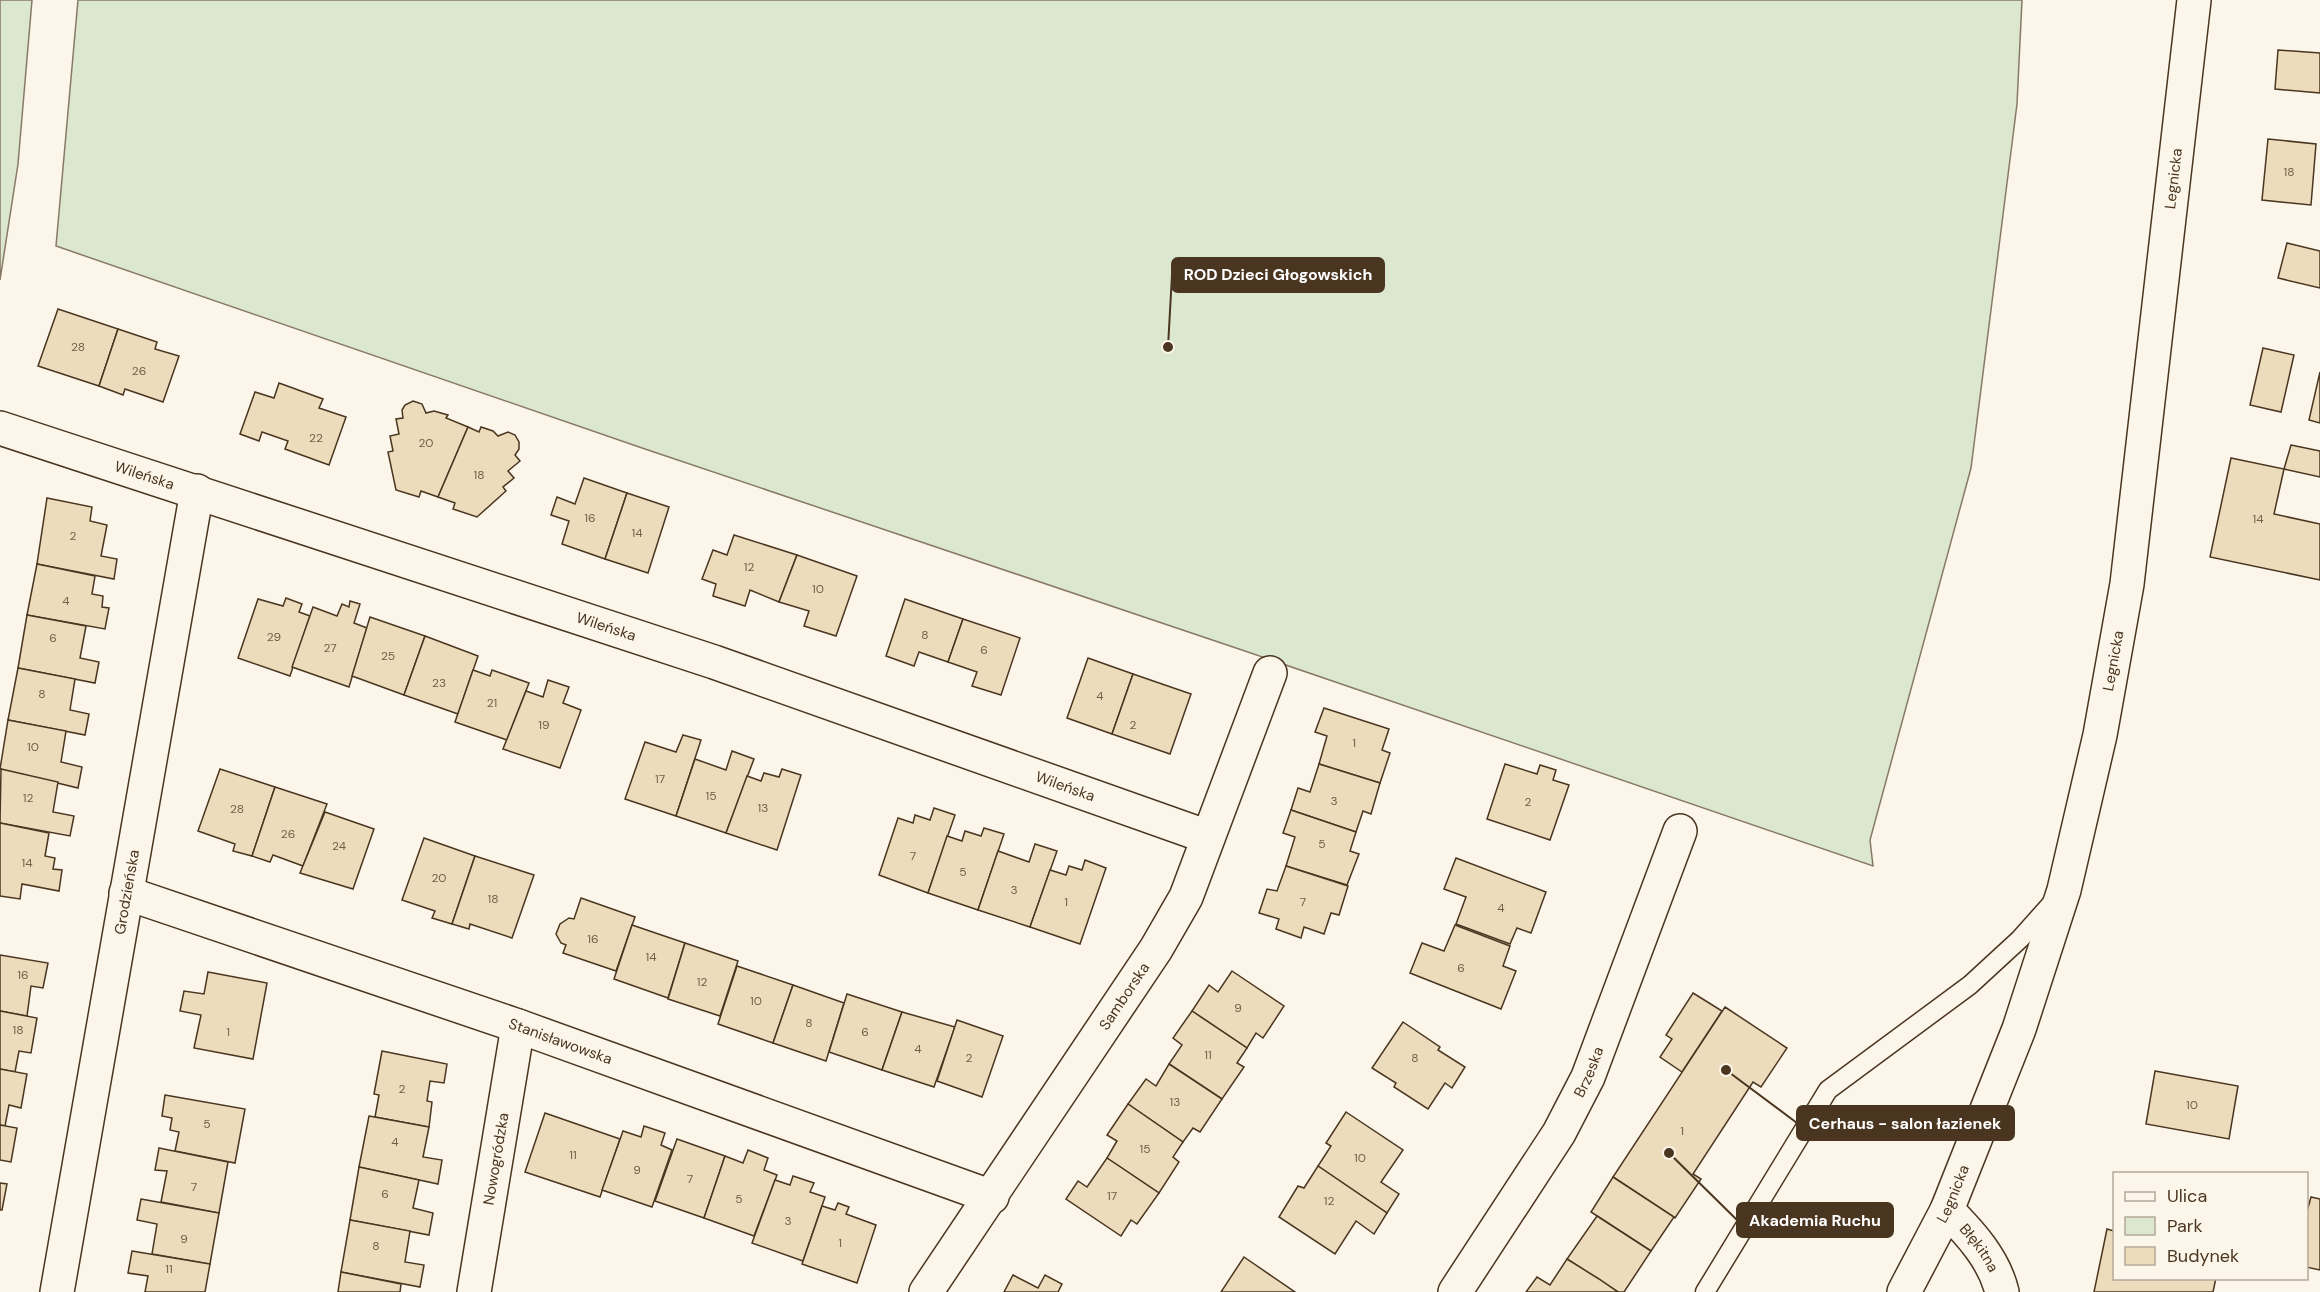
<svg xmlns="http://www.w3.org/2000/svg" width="2320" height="1292" viewBox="0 0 2320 1292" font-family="'DM Sans',sans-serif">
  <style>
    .green { fill: #dce7d0; stroke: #887966; stroke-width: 1.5 }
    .building { fill: #ecdcbc; stroke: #4a3520; stroke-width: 1.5 }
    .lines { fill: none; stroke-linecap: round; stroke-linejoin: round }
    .lane-casing { stroke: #4a3520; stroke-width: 21 }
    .street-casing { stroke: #4a3520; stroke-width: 36 }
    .primary-casing { stroke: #4a3520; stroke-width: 36 }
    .lane { stroke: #fbf6e9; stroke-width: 18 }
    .street { stroke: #fbf6e9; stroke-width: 33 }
    .primary { stroke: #fbf6e9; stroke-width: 33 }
    .labels { text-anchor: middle; stroke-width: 4.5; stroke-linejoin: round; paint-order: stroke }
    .number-label { font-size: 12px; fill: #725f47 }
    .street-label { font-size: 15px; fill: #4a3520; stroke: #fbf6e9 }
    .leader { fill: none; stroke: #4a3520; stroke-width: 2 }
    .callout-dot { fill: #4a3520; stroke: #fbf6e9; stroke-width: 2 }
    .callout { fill: #4a3520; stroke: #4a3520; stroke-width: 2 }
    .callout-label { font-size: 16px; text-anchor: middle; font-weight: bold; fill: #fff }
  </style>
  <rect width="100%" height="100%" fill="#fbf6e9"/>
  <g class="green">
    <polygon points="0,0 32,0 18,164 0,280"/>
    <polygon points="78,0 2022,0 2017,104 1971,468 1870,840 1873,866 1239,649 645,449 56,246"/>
  </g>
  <g class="building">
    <polygon points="2278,50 2320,53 2320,93 2275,89"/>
    <polygon points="2268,139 2316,144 2311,205 2262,200"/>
    <polygon points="2287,243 2320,251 2320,288 2278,278"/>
    <polygon points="58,309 118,329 99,386 38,366"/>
    <polygon points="118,329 157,342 155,349 179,356 163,402 125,389 123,395 99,386"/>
    <polygon points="2263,348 2294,355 2281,412 2250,405"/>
    <polygon points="2320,372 2320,423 2309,420"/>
    <polygon points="279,383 323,399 319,408 346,417 329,465 285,449 288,441 262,432 259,441 240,434 255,392 274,398"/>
    <polygon points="413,401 422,404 426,413 434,411 448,415 446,418 468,427 438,497 421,491 419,497 396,490 388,452 393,451 390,436 399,434 396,419 403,418 402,410 405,405"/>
    <polygon points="468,427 479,432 481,427 493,431 498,436 508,432 515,435 519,442 519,449 515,455 520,461 508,471 514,478 503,487 506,491 477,517 453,509 455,503 438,497"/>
    <polygon points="2291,445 2320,451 2320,477 2284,469"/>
    <polygon points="2231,458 2284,469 2274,514 2320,524 2320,580 2210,557"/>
    <polygon points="584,478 627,493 605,559 562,544 569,521 551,515 557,497 575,504"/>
    <polygon points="627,493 669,507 648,573 605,559"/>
    <polygon points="47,498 92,507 90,521 107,525 101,556 117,559 114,579 37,564"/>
    <polygon points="734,535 797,555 779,602 750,590 745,606 713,596 716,584 702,579 713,550 727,555"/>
    <polygon points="797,555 857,576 836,636 804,626 809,611 779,602"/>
    <polygon points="37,564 95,576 92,594 103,596 102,607 109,608 105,629 27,615"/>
    <polygon points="286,598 302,604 299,612 310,616 290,676 238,658 258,599 283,606"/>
    <polygon points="905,599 963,619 948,662 919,652 914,666 886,656"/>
    <polygon points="350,601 360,604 354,623 367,628 349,687 292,667 313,607 337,616 342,604 349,607"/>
    <polygon points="27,615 86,626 80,658 99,662 95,683 18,668"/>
    <polygon points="370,617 425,636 404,695 352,676"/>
    <polygon points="963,619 1020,638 1001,695 972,686 977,672 948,662"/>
    <polygon points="425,636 478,656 458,714 404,695"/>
    <polygon points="1088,658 1133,674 1112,734 1067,718"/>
    <polygon points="18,668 75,679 70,710 89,714 85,735 8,720"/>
    <polygon points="473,670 490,676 492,670 529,683 507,740 455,722"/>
    <polygon points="1133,674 1191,694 1170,754 1112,734"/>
    <polygon points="548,680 569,687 563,703 581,710 560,768 503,749 526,691 543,697"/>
    <polygon points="1324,708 1389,729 1382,750 1390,753 1380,783 1319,764 1327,736 1315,732"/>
    <polygon points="8,720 66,731 61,762 82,767 78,788 0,769"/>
    <polygon points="683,735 701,740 676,816 625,799 645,742 676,752"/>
    <polygon points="732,751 754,759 726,833 676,816 695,759 726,770"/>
    <polygon points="1319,764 1380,783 1371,814 1363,811 1356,832 1291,810 1298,788 1310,792"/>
    <polygon points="1505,764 1537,774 1540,765 1556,770 1553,780 1569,785 1550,840 1487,819"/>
    <polygon points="1,769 58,782 53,812 74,816 70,836 0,823"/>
    <polygon points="220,769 275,787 252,856 233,851 235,844 198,831"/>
    <polygon points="782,769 801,775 777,850 726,833 747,776 761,781 764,773 779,777"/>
    <polygon points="275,787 327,804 303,866 273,855 270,862 252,856"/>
    <polygon points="934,808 955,815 928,893 879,875 898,818 913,823 915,815 930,820"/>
    <polygon points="1291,810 1356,832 1350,851 1359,854 1347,885 1286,866 1295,837 1283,833"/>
    <polygon points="325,812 374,829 353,889 300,873"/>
    <polygon points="0,823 49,833 45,856 55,858 53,869 62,870 59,891 22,884 20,899 0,896"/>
    <polygon points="984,828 1004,834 978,910 928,893 947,836 962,841 965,831 981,836"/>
    <polygon points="424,838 475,856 452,924 432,918 435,911 402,900"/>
    <polygon points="1035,844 1057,851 1030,927 978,910 998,851 1029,862"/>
    <polygon points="475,856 534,875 512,938 470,924 469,929 452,924"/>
    <polygon points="1456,858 1546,892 1531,933 1517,928 1510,944 1456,924 1466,897 1444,889"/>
    <polygon points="1085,860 1106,868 1080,944 1030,927 1050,870 1066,875 1069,866 1082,870"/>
    <polygon points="1286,866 1348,886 1339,915 1331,913 1324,934 1304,927 1301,938 1276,929 1279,919 1259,913 1267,889 1277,891"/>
    <polygon points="581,898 635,917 616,971 563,953 566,945 561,943 556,934 560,924 569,918 574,919"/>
    <polygon points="632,925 685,943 668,998 614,979"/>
    <polygon points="1455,925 1510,946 1503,966 1516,971 1501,1009 1410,973 1422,943 1444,951"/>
    <polygon points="685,943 738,961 720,1016 668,999"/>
    <polygon points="0,955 48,963 43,988 31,986 27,1016 0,1011"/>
    <polygon points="737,966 793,985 773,1043 718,1024"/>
    <polygon points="1232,971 1284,1006 1263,1038 1256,1033 1247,1048 1192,1011 1209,985 1218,992"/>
    <polygon points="208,972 267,983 253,1059 194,1048 201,1015 180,1011 184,991 204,994"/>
    <polygon points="793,985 844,1003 826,1061 773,1043"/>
    <polygon points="1693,993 1722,1011 1682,1072 1660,1057 1672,1039 1666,1035"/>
    <polygon points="847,994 902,1012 882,1070 829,1052"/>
    <polygon points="1725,1007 1787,1048 1761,1087 1753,1082 1693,1174 1701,1179 1675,1218 1613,1177"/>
    <polygon points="0,1011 37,1018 31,1053 19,1051 15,1072 0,1069"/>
    <polygon points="1192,1011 1247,1048 1237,1063 1244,1067 1222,1099 1169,1064 1182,1045 1173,1038"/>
    <polygon points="902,1012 955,1027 934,1087 882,1070"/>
    <polygon points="957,1020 1003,1036 982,1097 937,1081"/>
    <polygon points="1403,1022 1440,1047 1438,1050 1465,1067 1452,1088 1445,1083 1428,1109 1394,1087 1396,1083 1372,1068"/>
    <polygon points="382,1051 447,1064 444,1083 430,1081 427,1101 432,1102 429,1127 375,1117 379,1095 374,1094"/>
    <polygon points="1169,1064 1222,1099 1200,1132 1193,1128 1183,1142 1128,1104 1146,1079 1156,1086"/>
    <polygon points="0,1069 27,1074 21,1108 9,1105 5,1126 0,1125"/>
    <polygon points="2155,1071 2238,1086 2229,1139 2146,1124"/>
    <polygon points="165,1095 245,1109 235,1163 175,1151 179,1132 170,1130 172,1118 162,1116"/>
    <polygon points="1128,1104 1183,1142 1173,1157 1179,1162 1159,1193 1107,1158 1117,1141 1107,1135"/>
    <polygon points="1346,1112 1403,1150 1381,1182 1399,1194 1387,1213 1318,1166 1331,1146 1326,1143"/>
    <polygon points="545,1113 620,1139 600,1197 525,1172"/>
    <polygon points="369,1116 429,1127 423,1157 442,1160 438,1184 359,1167"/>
    <polygon points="0,1125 17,1128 11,1162 0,1160"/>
    <polygon points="644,1126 665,1133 661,1145 672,1150 652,1207 602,1190 623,1131 641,1137"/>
    <polygon points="677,1139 725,1156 704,1218 655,1201"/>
    <polygon points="159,1148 228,1162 219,1213 161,1202 167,1171 155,1170"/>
    <polygon points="748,1150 768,1158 764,1170 777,1175 754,1236 704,1218 725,1156 743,1163"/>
    <polygon points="1107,1158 1159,1193 1137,1224 1131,1220 1121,1236 1066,1199 1078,1181 1087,1187"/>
    <polygon points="1318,1166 1387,1213 1374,1234 1356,1221 1335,1254 1279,1217 1298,1186 1304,1188"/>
    <polygon points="359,1167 419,1180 413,1208 433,1213 429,1235 350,1220"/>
    <polygon points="793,1176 814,1183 810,1192 825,1197 803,1261 752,1243 775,1180 790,1185"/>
    <polygon points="1613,1177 1674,1217 1651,1251 1591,1212"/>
    <polygon points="0,1183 7,1184 2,1210 0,1210"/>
    <polygon points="2311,1197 2320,1199 2320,1270 2306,1267 2306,1215"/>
    <polygon points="141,1199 219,1213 210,1264 152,1254 157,1224 137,1220"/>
    <polygon points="838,1203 849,1207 846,1214 876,1225 857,1283 802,1264 822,1206 835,1210"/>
    <polygon points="1597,1216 1651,1251 1624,1292 1618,1292 1567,1259"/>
    <polygon points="350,1220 410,1231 405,1262 424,1265 420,1287 341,1272"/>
    <polygon points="2107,1229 2114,1231 2114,1278 2216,1278 2213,1292 2094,1292"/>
    <polygon points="132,1251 210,1264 205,1292 145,1292 148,1276 128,1273"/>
    <polygon points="1244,1257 1295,1292 1221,1292"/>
    <polygon points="1567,1259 1599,1279 1618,1292 1526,1292 1537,1277 1550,1285"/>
    <polygon points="341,1272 401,1284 400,1292 338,1292"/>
    <polygon points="1013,1275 1038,1288 1045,1275 1062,1284 1058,1292 1004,1292"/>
  </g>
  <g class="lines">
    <g class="lane-casing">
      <polyline id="lane" points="1705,1292 1828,1090 1970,985 2020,939 2053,902"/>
    </g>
    <g class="street-casing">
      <g id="street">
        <path id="s1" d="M0,428L714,662L1208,837"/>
        <path id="s2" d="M126,893L518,1026L992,1197"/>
        <path id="s3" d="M1947,1210C1970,1233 1994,1259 2002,1292"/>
        <path id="s4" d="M57,1292L197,491"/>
        <path id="s5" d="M474,1292L518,1026"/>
        <path id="s6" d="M926,1292L1156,949L1186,897L1270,673"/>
        <path id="s7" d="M1455,1292L1559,1133L1588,1077L1680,831"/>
      </g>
    </g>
    <g class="primary-casing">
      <g id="primary">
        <path id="s8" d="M1904,1292L1947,1210L2019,1029L2064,890L2100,735L2127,584L2194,0"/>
      </g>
    </g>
    <use href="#lane" class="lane"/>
    <use href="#street" class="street"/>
    <use href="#primary" class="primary"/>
  </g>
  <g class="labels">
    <g class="number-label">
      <text x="2289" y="176">18</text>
      <text x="78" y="351">28</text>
      <text x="139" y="375">26</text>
      <text x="316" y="442">22</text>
      <text x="426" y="447">20</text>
      <text x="479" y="479">18</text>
      <text x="590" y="522">16</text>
      <text x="2258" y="523">14</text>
      <text x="637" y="537">14</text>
      <text x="73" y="540">2</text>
      <text x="749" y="571">12</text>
      <text x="818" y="593">10</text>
      <text x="66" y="605">4</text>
      <text x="925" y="639">8</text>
      <text x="274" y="641">29</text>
      <text x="53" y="642">6</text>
      <text x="330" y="652">27</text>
      <text x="984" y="654">6</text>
      <text x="388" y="660">25</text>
      <text x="439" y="687">23</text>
      <text x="42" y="698">8</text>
      <text x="1100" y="700">4</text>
      <text x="492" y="707">21</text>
      <text x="544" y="729">19</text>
      <text x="1133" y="729">2</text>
      <text x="1354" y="747">1</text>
      <text x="33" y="751">10</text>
      <text x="660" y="783">17</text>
      <text x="711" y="800">15</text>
      <text x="28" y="802">12</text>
      <text x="1334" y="805">3</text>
      <text x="1528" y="806">2</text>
      <text x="763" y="812">13</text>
      <text x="237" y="813">28</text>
      <text x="288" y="838">26</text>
      <text x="1322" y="848">5</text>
      <text x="339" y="850">24</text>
      <text x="913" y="860">7</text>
      <text x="27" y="867">14</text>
      <text x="963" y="876">5</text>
      <text x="439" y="882">20</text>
      <text x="1014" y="894">3</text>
      <text x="493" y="903">18</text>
      <text x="1066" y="906">1</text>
      <text x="1303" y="906">7</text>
      <text x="1501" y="912">4</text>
      <text x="593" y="943">16</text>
      <text x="651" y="961">14</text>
      <text x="1461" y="972">6</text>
      <text x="23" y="979">16</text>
      <text x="702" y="986">12</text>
      <text x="756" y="1005">10</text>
      <text x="1238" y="1012">9</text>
      <text x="809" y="1027">8</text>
      <text x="18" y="1034">18</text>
      <text x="228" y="1036">1</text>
      <text x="865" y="1036">6</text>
      <text x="918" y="1053">4</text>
      <text x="1208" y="1059">11</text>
      <text x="969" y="1062">2</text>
      <text x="1415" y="1062">8</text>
      <text x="402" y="1093">2</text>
      <text x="1175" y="1106">13</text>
      <text x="2192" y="1109">10</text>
      <text x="207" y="1128">5</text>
      <text x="1682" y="1135">1</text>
      <text x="395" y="1146">4</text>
      <text x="1145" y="1153">15</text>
      <text x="573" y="1159">11</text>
      <text x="1360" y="1162">10</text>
      <text x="637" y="1174">9</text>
      <text x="690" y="1183">7</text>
      <text x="194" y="1191">7</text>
      <text x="385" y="1198">6</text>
      <text x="1112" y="1200">17</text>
      <text x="739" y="1203">5</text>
      <text x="1329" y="1205">12</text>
      <text x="788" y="1225">3</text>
      <text x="184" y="1243">9</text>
      <text x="840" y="1247">1</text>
      <text x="376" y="1250">8</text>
      <text x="169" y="1273">11</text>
    </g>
    <g class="street-label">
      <text dy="5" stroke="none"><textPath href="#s8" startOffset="1154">Legnicka</textPath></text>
      <text dy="5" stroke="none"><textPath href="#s1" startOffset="152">Wileńska</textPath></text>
      <text dy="5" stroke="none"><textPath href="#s1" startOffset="638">Wileńska</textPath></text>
      <text dy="5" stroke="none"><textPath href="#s8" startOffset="668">Legnicka</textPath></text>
      <text dy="5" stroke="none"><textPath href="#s1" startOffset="1124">Wileńska</textPath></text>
      <text dy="5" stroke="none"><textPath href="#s4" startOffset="406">Grodzieńska</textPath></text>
      <text dy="5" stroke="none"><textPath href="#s6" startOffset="356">Samborska</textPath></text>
      <text dy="5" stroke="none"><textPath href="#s2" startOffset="459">Stanisławowska</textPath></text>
      <text dy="5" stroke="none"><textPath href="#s7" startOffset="258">Brzeska</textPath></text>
      <text dy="5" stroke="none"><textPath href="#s5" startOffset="135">Nowogródzka</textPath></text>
      <text dy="5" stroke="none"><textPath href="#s8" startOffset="110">Legnicka</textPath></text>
      <text dy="5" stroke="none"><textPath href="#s3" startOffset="50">Błękitna</textPath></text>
    </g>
  </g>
  <path class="leader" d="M1168 347L1172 275M1726 1070L1797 1123M1669 1153L1737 1220"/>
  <g class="callout-dot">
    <circle cx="1168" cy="347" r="6"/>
    <circle cx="1726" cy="1070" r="6"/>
    <circle cx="1669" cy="1153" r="6"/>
  </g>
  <g class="callout">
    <rect x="1172" y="258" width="212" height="34" rx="6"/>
    <rect x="1797" y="1106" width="217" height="34" rx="6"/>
    <rect x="1737" y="1203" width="156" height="34" rx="6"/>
  </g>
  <g class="callout-label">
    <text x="1278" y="280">ROD Dzieci Głogowskich</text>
    <text x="1905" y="1129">Cerhaus - salon łazienek</text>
    <text x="1815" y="1226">Akademia Ruchu</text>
  </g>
  <rect x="2113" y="1172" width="195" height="108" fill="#fbf6e9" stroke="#b4a999" stroke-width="1.5"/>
  <rect x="2125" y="1192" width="30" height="9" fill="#fbf6e9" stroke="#b4a999" stroke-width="1.5"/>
  <text x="2167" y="1202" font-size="18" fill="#4a3520">Ulica</text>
  <rect x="2125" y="1217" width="30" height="18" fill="#dce7d0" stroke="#b4a999" stroke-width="1.5"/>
  <text x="2167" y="1232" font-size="18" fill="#4a3520">Park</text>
  <rect x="2125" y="1247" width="30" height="18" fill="#ecdcbc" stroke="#b4a999" stroke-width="1.5"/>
  <text x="2167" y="1262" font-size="18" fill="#4a3520">Budynek</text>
</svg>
